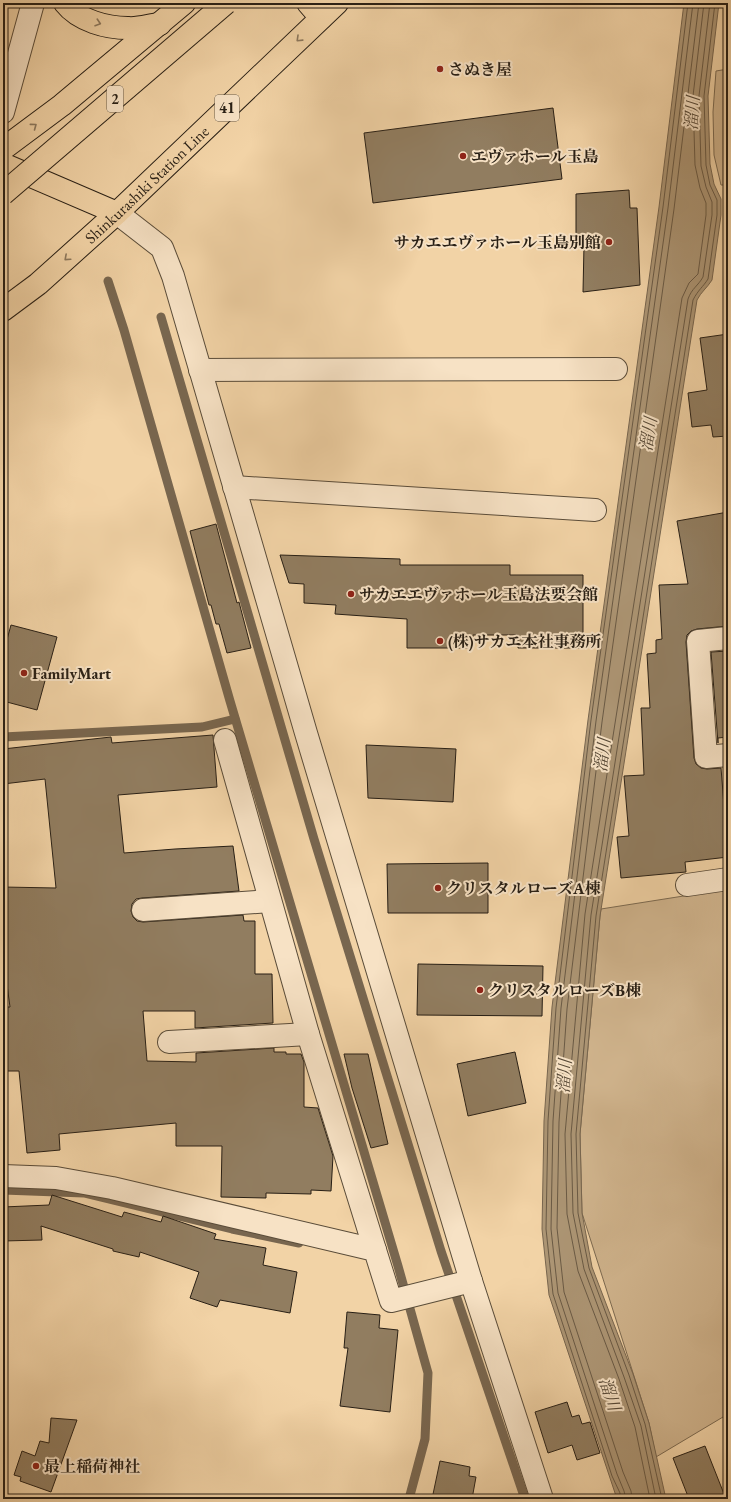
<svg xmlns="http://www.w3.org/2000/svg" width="731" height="1502" viewBox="0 0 731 1502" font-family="'EB Garamond','Noto Serif JP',serif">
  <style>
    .green { fill: #d0b48d; stroke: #7c6a51 }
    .water { fill: #ad9675; stroke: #78664f }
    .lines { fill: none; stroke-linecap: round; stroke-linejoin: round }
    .shore { stroke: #6a5a45; stroke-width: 1 }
    .stream { stroke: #78664f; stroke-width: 9 }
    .building { fill: #917d60; stroke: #281f15 }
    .minor-casing { stroke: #5a4c39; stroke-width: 24 }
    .major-casing { stroke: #281f15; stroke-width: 24 }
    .minor { stroke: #f7e2c5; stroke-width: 22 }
    .major { stroke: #f2d3a6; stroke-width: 22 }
    .highway-bridge-casing { stroke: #281f15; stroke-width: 24; stroke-linecap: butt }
    .highway-bridge { stroke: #f2d3a6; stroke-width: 22 }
    .oneway { stroke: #8d795e }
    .poi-dot { fill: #8f2418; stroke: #f7e2c5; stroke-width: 1.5 }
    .labels { text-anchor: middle; stroke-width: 4; stroke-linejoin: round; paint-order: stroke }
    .shield { fill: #f7e2c5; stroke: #665a4a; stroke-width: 1 }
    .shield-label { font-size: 15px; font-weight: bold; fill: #281f15 }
    .poi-label { font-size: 16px; font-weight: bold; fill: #281f15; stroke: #f7e2c5; text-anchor: start }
    .street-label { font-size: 16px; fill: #281f15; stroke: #f7e2c5 }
    .water-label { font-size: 17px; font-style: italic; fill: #574937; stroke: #f7e2c5 }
  </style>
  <rect width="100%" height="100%" fill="#f2d3a6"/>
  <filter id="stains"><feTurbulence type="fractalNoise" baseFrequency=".005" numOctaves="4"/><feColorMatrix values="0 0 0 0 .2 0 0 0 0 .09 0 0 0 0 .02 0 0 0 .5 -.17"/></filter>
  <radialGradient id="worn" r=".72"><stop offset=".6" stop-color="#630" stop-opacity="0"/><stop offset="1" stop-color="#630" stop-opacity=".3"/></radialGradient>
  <g class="green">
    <polygon points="728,69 728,185 721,185 714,155 713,112 716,71"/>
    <polygon points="728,889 728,1414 656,1457 649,1423 582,1213 580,1134 600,916 601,909"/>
  </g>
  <path class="water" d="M684,3H719L708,96L710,164L714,184L721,199V215L712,280C707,288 701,292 697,300L600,916L580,1134L582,1213L592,1267L633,1374L649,1423L666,1499H617L549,1295L542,1229L544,1121L552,1007L588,720L659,207Z"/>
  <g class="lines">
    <g class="shore">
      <polyline points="620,1499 620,1493 612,1476 553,1294 546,1229 548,1121 556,1008 591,720 663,207 688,3"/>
      <polyline points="626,1499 624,1491 617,1474 558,1293 551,1229 553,1121 561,1008 596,721 668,208 693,3"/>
      <polyline points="632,1499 631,1491 623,1472 564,1292 557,1228 559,1122 567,1009 602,722 674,209 699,3"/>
      <polyline points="650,1499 635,1427 619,1379 578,1271 567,1214 565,1134 585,914 682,298 689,283 698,274 706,215 706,203 700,188 695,165 693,96 704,3"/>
      <path d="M656,1499L641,1426L624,1377L584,1269L573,1213L571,1134L591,915L688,299C692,288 698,286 703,277L712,215V202L706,187L701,166L699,96L710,3"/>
      <path d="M662,1499L645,1424L629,1375L589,1268L578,1213L576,1134L596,916L693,300C698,290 703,287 708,279L717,215V200L710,185L706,165L704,96L715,3"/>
    </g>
    <g class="stream">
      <polyline points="108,281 124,330 230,701 398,1266 428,1373 425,1439 409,1499"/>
      <polyline points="161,317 314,839 441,1251 525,1499"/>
      <polyline points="3,737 202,727 235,719"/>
      <polyline points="3,1190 84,1193 232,1229 299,1243"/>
    </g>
  </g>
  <g class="building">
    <polygon points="553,108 562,179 373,203 364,133"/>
    <polygon points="629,190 630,208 637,208 640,285 583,292 584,245 576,239 576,194"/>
    <polygon points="728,334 728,436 713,437 711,425 692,427 688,393 707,390 700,338"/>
    <polygon points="728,512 728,626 697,629 691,631 687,635 686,642 694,758 696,764 701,768 707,769 721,768 725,818 728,818 728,857 685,862 686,872 621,878 617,837 629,836 624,776 644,775 641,708 650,708 647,654 656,653 656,640 662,639 659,585 688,584 677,521"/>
    <polygon points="216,524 237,603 239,602 251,648 227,653 219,624 216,624 211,605 209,605 190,531"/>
    <polygon points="280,555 400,559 400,565 510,565 510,575 583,575 583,648 518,648 518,635 473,635 473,648 407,648 407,619 335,614 336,605 304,603 304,584 289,583"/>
    <polygon points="11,625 57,637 37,710 3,701 3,654"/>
    <polygon points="728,651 728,737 718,738 718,743 711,652"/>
    <polygon points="213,735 217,787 118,795 124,853 175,849 233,846 239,891 142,898 136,899 132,904 131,911 133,917 137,921 143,922 243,915 244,921 255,921 255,974 272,974 273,1023 195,1028 195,1011 143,1011 147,1061 196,1062 196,1053 274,1048 274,1052 286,1052 286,1054 301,1054 304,1062 304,1107 318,1108 333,1156 331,1191 311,1190 311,1194 266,1193 266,1198 221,1197 222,1146 176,1146 176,1123 59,1134 60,1150 27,1153 19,1071 3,1071 3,1007 10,1007 3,955 3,887 56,888 45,779 3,784 3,749 111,737 112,743"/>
    <polygon points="366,745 456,749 453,802 368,798"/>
    <polygon points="488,863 488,913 388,913 387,864"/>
    <polygon points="418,964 543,966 542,1016 417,1015"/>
    <polygon points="515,1052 526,1103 468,1116 457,1064"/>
    <polygon points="344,1054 368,1054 388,1144 371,1148 352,1088"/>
    <polygon points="52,1195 122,1217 124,1212 161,1222 163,1216 216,1234 214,1239 266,1248 263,1265 297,1272 290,1313 220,1300 217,1307 190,1298 199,1272 140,1252 139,1257 113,1251 113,1249 41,1226 42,1240 3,1241 3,1207 49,1205"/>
    <polygon points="347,1312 380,1315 379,1328 398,1330 390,1412 340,1406 348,1348 344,1348"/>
    <polygon points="567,1402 572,1417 579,1415 582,1424 590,1422 600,1453 577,1460 572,1445 548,1453 535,1412"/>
    <polygon points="51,1418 77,1420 51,1492 20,1481 21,1477 14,1475 22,1451 35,1456 40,1441 49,1443"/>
    <polygon points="705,1446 726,1499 689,1499 673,1458"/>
    <polygon points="440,1461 470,1467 469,1476 476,1477 472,1499 432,1499"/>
  </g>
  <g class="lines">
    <g class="minor-casing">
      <g id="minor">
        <polyline points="3,112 33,3"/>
        <polyline points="117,213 162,248 173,276 306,733 471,1281 542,1499"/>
        <polyline points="200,370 616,369"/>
        <polyline points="234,487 595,510"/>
        <polyline points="728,638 698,641 706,757 728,755"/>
        <polyline points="225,740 308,1034 375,1250"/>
        <polyline points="687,885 728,879"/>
        <polyline points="143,910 270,901"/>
        <polyline points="169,1042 308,1034"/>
        <polyline points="3,1176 56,1178 112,1188 375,1250 391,1301 471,1281"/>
      </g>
    </g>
    <g class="major-casing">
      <g id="major">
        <path d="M65,3C79,21 107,28 128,28C138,29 150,25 160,24"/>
        <polyline points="308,3 321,18"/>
        <polyline points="3,149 62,105 184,3"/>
        <polyline points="3,164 117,213"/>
        <path id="s1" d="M3,310L38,284L117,213L337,3"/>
      </g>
    </g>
    <use href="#minor" class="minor"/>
    <use href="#major" class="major"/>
    <g class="highway-bridge-casing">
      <polyline id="highway-bridge" points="3,194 226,3"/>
    </g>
    <use href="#highway-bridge" class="highway-bridge"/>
  </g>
  <defs><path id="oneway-chevron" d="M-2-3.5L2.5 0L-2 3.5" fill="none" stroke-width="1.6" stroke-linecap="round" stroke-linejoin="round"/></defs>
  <g class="oneway">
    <use href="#oneway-chevron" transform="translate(98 23) rotate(18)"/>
    <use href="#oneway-chevron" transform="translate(299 39) rotate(136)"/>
    <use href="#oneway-chevron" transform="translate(34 126) rotate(-37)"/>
    <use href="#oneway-chevron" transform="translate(67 258) rotate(138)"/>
  </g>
  <g class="poi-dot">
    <circle cx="440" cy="69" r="4"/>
    <circle cx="463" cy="156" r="4"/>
    <circle cx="609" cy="242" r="4"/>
    <circle cx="351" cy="594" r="4"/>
    <circle cx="440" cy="641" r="4"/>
    <circle cx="24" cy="673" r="4"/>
    <circle cx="438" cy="888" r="4"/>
    <circle cx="480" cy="990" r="4"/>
    <circle cx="36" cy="1466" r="4"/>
  </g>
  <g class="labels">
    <g class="shield">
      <rect x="107" y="86" width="16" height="26" rx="3"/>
      <rect x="215" y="95" width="24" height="26" rx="3"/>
    </g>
    <g class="shield-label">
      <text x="115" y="104">2</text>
      <text x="227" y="113">41</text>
    </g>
    <g class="poi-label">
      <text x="448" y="75">さぬき屋</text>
      <text x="471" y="162">エヴァホール玉島</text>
      <text x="601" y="248" text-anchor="end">サカエエヴァホール玉島別館</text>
      <text x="359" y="600">サカエエヴァホール玉島法要会館</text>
      <text x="448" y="647">(株)サカエ本社事務所</text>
      <text x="32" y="679">FamilyMart</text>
      <text x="446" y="894">クリスタルローズA棟</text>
      <text x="488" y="996">クリスタルローズB棟</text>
      <text x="44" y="1472">最上稲荷神社</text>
    </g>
    <g class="street-label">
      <text dy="6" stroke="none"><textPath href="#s1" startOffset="191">Shinkurashiki Station Line</textPath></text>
    </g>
    <g class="water-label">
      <text transform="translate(692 113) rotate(-86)" y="6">溜川</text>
      <text transform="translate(648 434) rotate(-81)" y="6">溜川</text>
      <text transform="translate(602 755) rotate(-83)" y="6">溜川</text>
      <text transform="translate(564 1076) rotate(-86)" y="6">溜川</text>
      <text transform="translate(610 1394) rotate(72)" y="6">溜川</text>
    </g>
  </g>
  <rect width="731" height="1502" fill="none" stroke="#f2d3a6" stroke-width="16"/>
  <rect x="4" y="4" width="723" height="1494" fill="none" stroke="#281f15" stroke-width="2"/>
  <rect x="8" y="8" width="715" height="1486" fill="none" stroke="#281f15"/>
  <rect width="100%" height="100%" filter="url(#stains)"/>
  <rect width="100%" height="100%" fill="url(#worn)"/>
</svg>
